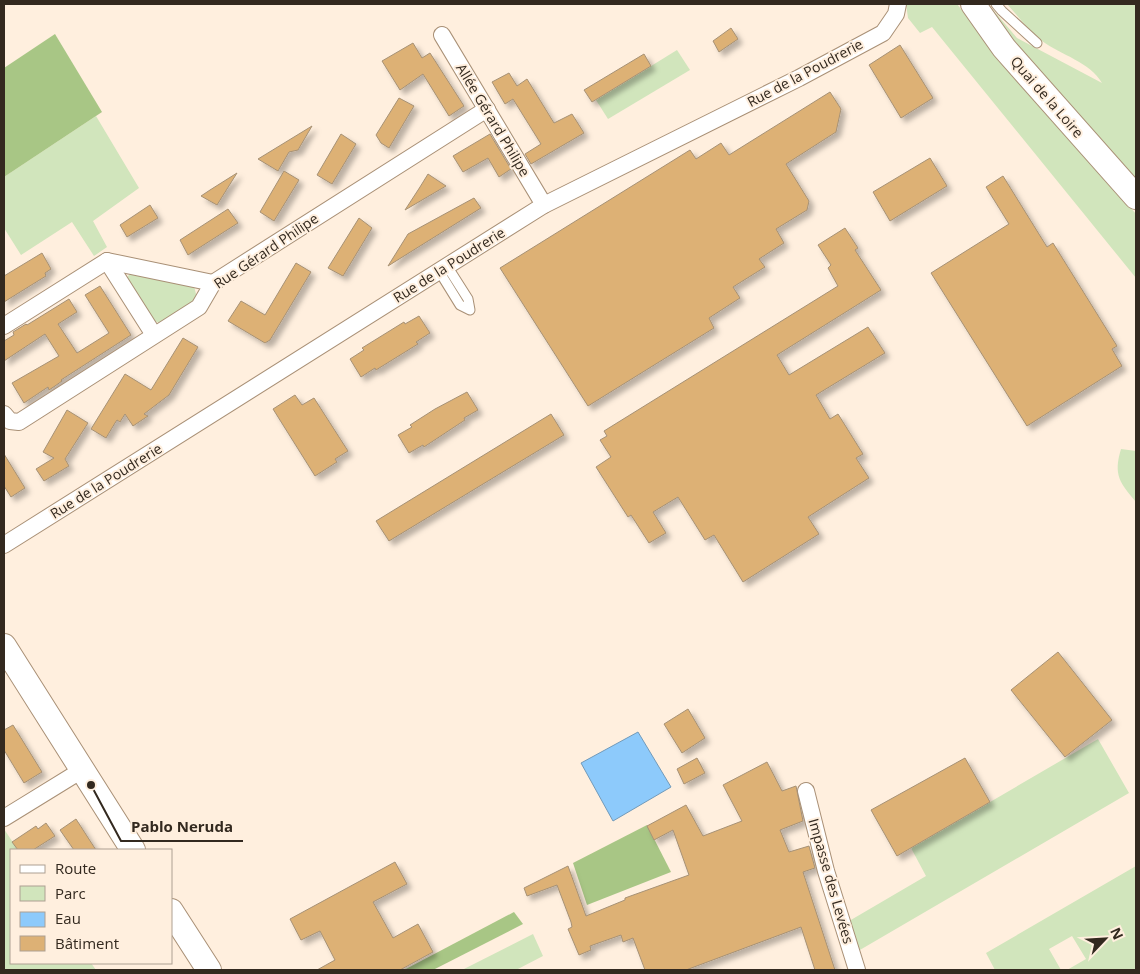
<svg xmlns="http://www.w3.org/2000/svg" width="1140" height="974" viewBox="0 0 1140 974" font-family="'Open Sans',sans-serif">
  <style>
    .green { fill: #d1e5bc }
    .forest { fill: #a8c685 }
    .water { fill: #8dcafb; stroke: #729ab9 }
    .building { fill: #ddb175; stroke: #a69175; filter: url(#shadow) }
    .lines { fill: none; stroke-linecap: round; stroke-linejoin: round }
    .lane-casing { stroke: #a99076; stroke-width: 11 }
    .street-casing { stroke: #a99076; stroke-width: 18 }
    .secondary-casing { stroke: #a99076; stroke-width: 26 }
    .lane { stroke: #fff; stroke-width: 9 }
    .street { stroke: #fff; stroke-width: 16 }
    .secondary { stroke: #fff; stroke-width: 24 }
    .labels { text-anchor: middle; stroke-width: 4; stroke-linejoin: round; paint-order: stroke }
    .street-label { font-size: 14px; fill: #33291f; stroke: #ffefde }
    .leader { fill: none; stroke: #33291f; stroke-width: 2 }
    .callout-dot { fill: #33291f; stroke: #ffefde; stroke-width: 2 }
    .callout-label { font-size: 15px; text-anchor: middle; font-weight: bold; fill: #33291f; stroke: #ffefde; stroke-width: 4; stroke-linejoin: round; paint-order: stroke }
  </style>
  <defs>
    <filter id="shadow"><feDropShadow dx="4.5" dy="4.5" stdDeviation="2.5" flood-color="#0004"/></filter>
  </defs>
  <rect width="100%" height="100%" fill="#ffefde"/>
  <g class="green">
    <polygon points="906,4 957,4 985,40 1136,214 1136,278 932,27 920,33 908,18"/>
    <path d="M981,4H988L1017,38L1102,83C1090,62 1061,55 1042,41C1029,31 1018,16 1007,4H1136V184Z"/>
    <polygon points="677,50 690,70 608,119 596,100"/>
    <polygon points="96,116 139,188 93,221 107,247 94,256 72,222 21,255 4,228 4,177"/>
    <polygon points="130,274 194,286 197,298 194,303 159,323 153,320 129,281 127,277"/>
    <path d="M1121,449L1136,451V502C1120,483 1113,475 1121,449Z"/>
    <polygon points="1098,739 1129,793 853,954 844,924 926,876 911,848"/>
    <polygon points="4,829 18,850 11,850 11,963 91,963 96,970 4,970"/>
    <polygon points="1136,866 1136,970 1067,970 1086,959 1072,936 1049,949 1061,970 995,970 986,953"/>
    <polygon points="533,934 543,956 516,970 462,970"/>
  </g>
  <g class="forest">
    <polygon points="55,34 102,112 4,177 4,68"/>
    <polygon points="647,825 671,872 587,905 573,863"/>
    <polygon points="514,912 523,924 433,970 404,970"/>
  </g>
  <polygon class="water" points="638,732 671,787 613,821 581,763"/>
  <g class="building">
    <polygon points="731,28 738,39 719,52 713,41"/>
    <polygon points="413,43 422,58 430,53 464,106 449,116 423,74 400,90 382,61"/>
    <polygon points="900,45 933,98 901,118 869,65"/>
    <polygon points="644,54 651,66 592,102 584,90"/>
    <polygon points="509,73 517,86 527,79 554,123 572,114 584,133 531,164 525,154 541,144 513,99 505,104 492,82"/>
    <polygon points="830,92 841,109 836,132 786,164 809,201 807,210 776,229 784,243 759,259 765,267 733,287 740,298 709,318 714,328 588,406 500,268 690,150 696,159 721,143 729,155"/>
    <polygon points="399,98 414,106 389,148 381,143 376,135"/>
    <polygon points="312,126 298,150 289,152 278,171 258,159"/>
    <polygon points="341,134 356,144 332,184 317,175"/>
    <polygon points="490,134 511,169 499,177 488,158 463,172 453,156"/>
    <polygon points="930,158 947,186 890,221 873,192"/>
    <polygon points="284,171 299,180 274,221 260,212"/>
    <polygon points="237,173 217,205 201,196 210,190"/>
    <polygon points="428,174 446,186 405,210 420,187"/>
    <polygon points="1003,176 1047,247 1053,243 1117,346 1112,349 1122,366 1027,426 931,273 1009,224 986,187"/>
    <polygon points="474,198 481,208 388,266 408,234"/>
    <polygon points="150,205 158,218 127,237 120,225"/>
    <polygon points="228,209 238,223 188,255 180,240"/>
    <polygon points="359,218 372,228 343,276 328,268"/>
    <polygon points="845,228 858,248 855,250 881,290 777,355 789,375 868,327 885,353 816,395 830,419 838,414 863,454 856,458 869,478 808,517 819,534 743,582 714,535 705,540 678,497 653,512 666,533 649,543 631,515 628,517 596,467 611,457 600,440 607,436 604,431 838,286 828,268 831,265 818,245"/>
    <polygon points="42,253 51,269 45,273 46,276 4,302 4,276"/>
    <polygon points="296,263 311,272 270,340 265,343 228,321 241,301 265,315"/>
    <polygon points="100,286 131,335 61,380 62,381 55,386 49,390 48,387 24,403 12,383 59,356 45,334 4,361 4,341 14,335 13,332 26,324 27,325 69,299 77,312 58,324 77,353 109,333 85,295"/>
    <polygon points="419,316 430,333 416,342 418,344 376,370 375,368 361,377 350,359 364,350 362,348 404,322 405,324"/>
    <polygon points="183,338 198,347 169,395 144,414 148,416 133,426 125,414 120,422 117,420 115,423 106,438 91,429 125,374 151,390"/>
    <polygon points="467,392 478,410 464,418 465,420 424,447 423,445 409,453 398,435 412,427 410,425 435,409"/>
    <polygon points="295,395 302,405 314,398 348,451 335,459 337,462 315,476 273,409"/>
    <polygon points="67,410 88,423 65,459 69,466 44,481 36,469 54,458 43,452"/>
    <polygon points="551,414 564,435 389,541 376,521"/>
    <polygon points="4,454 25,488 11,497 4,486"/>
    <polygon points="1058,652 1112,720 1065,757 1011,690"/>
    <polygon points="688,709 705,738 682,753 664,724"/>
    <polygon points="13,725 42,772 24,783 4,750 4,730"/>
    <polygon points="697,758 705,773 684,784 677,769"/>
    <polygon points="965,758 990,802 897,856 871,810"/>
    <polygon points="767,762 782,791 796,786 803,821 780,830 789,852 809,846 815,868 803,872 835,970 815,970 801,927 686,970 645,970 633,938 623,942 621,935 590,946 591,950 579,955 568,929 572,927 571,922 557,885 527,896 524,888 568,866 586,916 625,900 625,898 689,875 673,830 654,840 647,826 686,805 703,836 742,821 723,785"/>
    <polygon points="76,819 96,850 74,850 60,830"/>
    <polygon points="46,823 55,836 33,850 18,850 12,842 36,826 38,829"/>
    <polygon points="395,862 407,884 373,902 393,938 418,924 433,952 400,970 317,970 335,960 320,931 301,940 290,919"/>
  </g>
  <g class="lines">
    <g class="lane-casing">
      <g id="lane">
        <polyline points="996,4 1002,11 1037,43"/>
        <polyline points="439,271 460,305 470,310 468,299 447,266"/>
      </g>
    </g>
    <g class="street-casing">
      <g id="street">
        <polyline points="442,35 544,205"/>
        <polyline points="107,261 154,335"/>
        <polyline points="4,326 107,261 213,283"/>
        <polyline points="4,414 10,421 19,422 199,307 213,283 487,109"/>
        <polyline points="4,545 544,205 799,78 883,33 896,14 898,4"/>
        <polyline points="806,791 826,871 857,970"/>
        <polyline points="4,818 82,770"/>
      </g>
    </g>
    <g class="secondary-casing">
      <g id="secondary">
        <polyline points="973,4 1004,48 1136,197"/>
        <polyline points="4,646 133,850"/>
        <polyline points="171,911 209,970"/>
      </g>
    </g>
    <use href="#lane" class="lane"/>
    <use href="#street" class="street"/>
    <use href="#secondary" class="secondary"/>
  </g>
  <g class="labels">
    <g class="street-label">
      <text transform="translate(805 73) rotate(-28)" y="5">Rue de la Poudrerie</text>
      <text transform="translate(1047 97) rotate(49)" y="5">Quai de la Loire</text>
      <text transform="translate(493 120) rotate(59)" y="5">Allée Gérard Philipe</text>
      <text transform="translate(266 251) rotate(-34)" y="5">Rue Gérard Philipe</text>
      <text transform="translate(449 265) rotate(-32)" y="5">Rue de la Poudrerie</text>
      <text transform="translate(106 481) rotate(-32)" y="5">Rue de la Poudrerie</text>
      <text transform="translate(831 881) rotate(74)" y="5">Impasse des Levées</text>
    </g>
  </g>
  <path class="leader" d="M91 785L121 841H243"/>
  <circle class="callout-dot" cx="91" cy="785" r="5"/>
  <g class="callout-label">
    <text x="182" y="832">Pablo Neruda</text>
  </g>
  <rect width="1140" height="974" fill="none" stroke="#33291f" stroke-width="10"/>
  <rect x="10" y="849" width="162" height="115" fill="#ffefde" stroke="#ada092"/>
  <rect x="20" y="865" width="25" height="8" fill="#ffffff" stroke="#ada092"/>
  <text x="55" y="874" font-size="15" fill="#33291f">Route</text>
  <rect x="20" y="886" width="25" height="15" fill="#d1e5bc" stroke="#ada092"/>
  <text x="55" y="899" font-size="15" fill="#33291f">Parc</text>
  <rect x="20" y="912" width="25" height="15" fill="#8dcafb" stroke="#ada092"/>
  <text x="55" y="924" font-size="15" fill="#33291f">Eau</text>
  <rect x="20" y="936" width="25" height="15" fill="#ddb175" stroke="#ada092"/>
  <text x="55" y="949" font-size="15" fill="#33291f">Bâtiment</text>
  <g transform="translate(1105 939) rotate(65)" stroke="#ffefde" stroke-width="4" paint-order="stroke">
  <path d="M0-4L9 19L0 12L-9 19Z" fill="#33291f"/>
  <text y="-8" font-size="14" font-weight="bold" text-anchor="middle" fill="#33291f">N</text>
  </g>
</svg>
